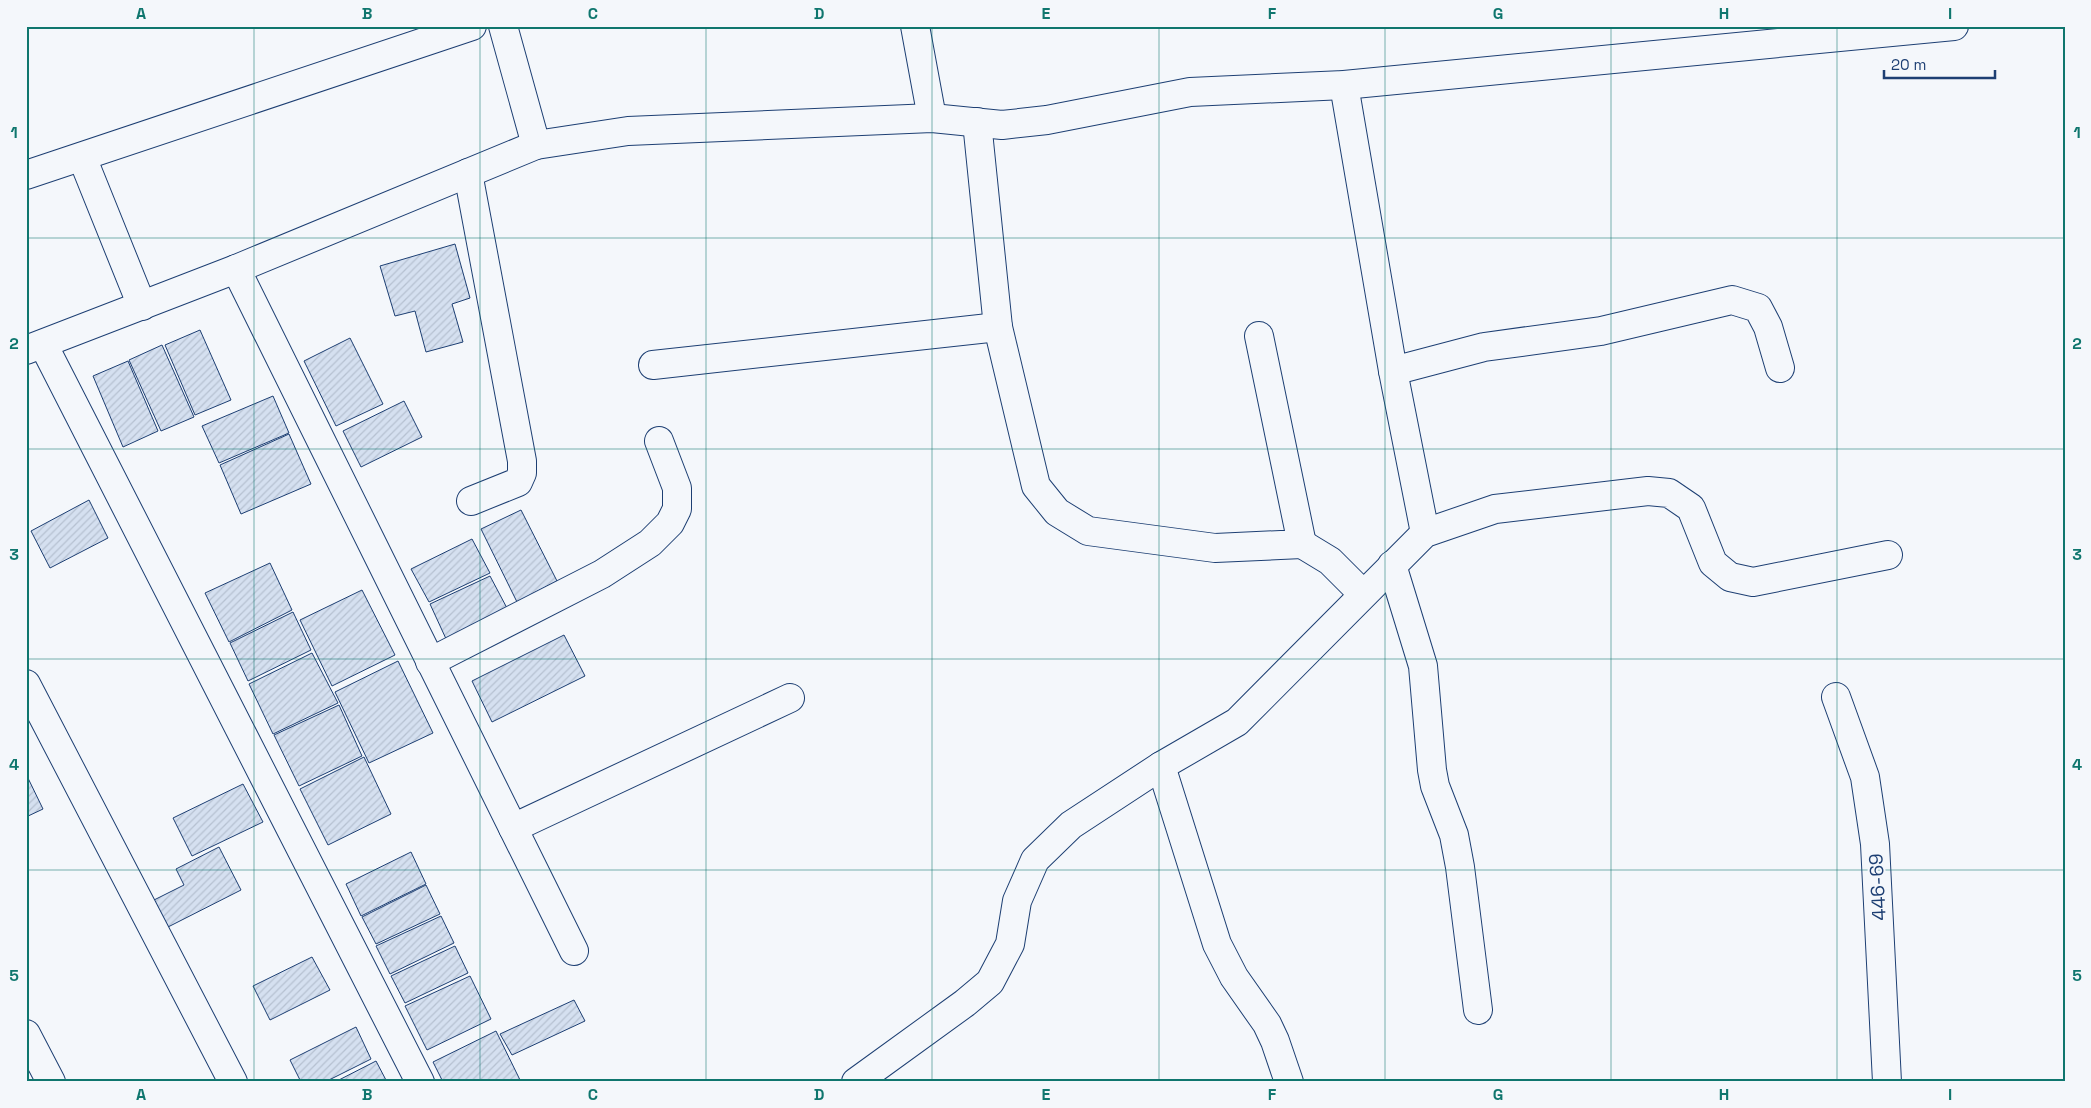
<svg xmlns="http://www.w3.org/2000/svg" width="2091" height="1108" viewBox="0 0 2091 1108" font-family="'Space Grotesk',sans-serif">
  <style>
    .building { fill: url(#building-hatch); stroke: #1d3f73 }
    .lines { fill: none; stroke-linecap: round; stroke-linejoin: round }
    .minor-casing { stroke: #1d3f73; stroke-width: 30 }
    .minor { stroke: #f4f7fb; stroke-width: 28 }
    .grid { fill: none; stroke: #0f766e; stroke-width: 1; stroke-opacity: 0.55 }
    .labels { text-anchor: middle; stroke-width: 4; stroke-linejoin: round; paint-order: stroke }
    .street-label { font-size: 19px; fill: #1d3f73; stroke: #f4f7fb }
    .neatline { fill: none; stroke: #0f766e; stroke-width: 2 }
    .grid-label { font-size: 16px; text-anchor: middle; font-weight: bold; fill: #0f766e }
  </style>
  <defs>
    <pattern id="building-hatch" width="6" height="6" patternUnits="userSpaceOnUse" patternTransform="scale(1.25)"><rect width="6" height="6" fill="#d5e0f0"/><path d="M-1 1l2-2M0 6l6-6M5 7l2-2" fill="none" stroke="#b6c1d1"/></pattern>
  </defs>
  <rect width="100%" height="100%" fill="#f4f7fb"/>
  <g class="building">
    <polygon points="455,244 470,298 452,304 463,342 426,352 415,311 395,316 380,266"/>
    <polygon points="200,330 231,400 195,415 165,345"/>
    <polygon points="350,338 383,404 336,426 304,361"/>
    <polygon points="162,345 194,417 161,431 129,360"/>
    <polygon points="128,361 158,431 123,447 93,376"/>
    <polygon points="273,396 289,433 219,463 202,426"/>
    <polygon points="404,401 422,437 361,467 343,431"/>
    <polygon points="289,434 311,484 241,514 220,465"/>
    <polygon points="89,500 108,538 50,568 31,531"/>
    <polygon points="521,510 557,581 517,602 481,529"/>
    <polygon points="472,539 490,573 429,602 411,569"/>
    <polygon points="270,563 292,610 229,642 205,593"/>
    <polygon points="490,576 508,610 447,641 430,604"/>
    <polygon points="362,590 395,655 332,686 300,620"/>
    <polygon points="293,612 311,650 248,681 230,643"/>
    <polygon points="564,635 585,676 492,722 472,681"/>
    <polygon points="312,653 338,703 273,734 249,684"/>
    <polygon points="398,661 433,733 369,763 335,692"/>
    <polygon points="339,705 362,756 299,786 274,735"/>
    <polygon points="364,757 391,814 328,845 300,789"/>
    <polygon points="26,774 43,809 26,817"/>
    <polygon points="243,784 263,822 192,856 173,818"/>
    <polygon points="219,847 241,890 168,927 154,900 184,885 176,869"/>
    <polygon points="411,852 426,884 361,916 346,884"/>
    <polygon points="426,885 440,914 376,944 362,917"/>
    <polygon points="441,916 454,943 390,974 376,946"/>
    <polygon points="455,946 468,973 405,1003 391,976"/>
    <polygon points="312,957 330,990 270,1020 253,986"/>
    <polygon points="470,976 491,1019 427,1050 405,1006"/>
    <polygon points="574,1000 585,1021 512,1055 500,1034"/>
    <polygon points="356,1027 371,1059 325,1082 301,1082 290,1060"/>
    <polygon points="496,1031 521,1082 443,1082 433,1062"/>
    <polygon points="376,1061 387,1082 335,1082"/>
  </g>
  <g class="lines">
    <g class="minor-casing">
      <g id="minor">
        <polyline points="503,26 536,145"/>
        <polyline points="915,26 932,118"/>
        <polyline points="1344,85 1393,371 1425,533"/>
        <polyline points="977,122 998,327 1036,486 1057,512 1088,531 1215,548 1302,544 1259,336"/>
        <polyline points="82,157 142,306"/>
        <polyline points="468,173 522,461 522,473 518,482 471,501"/>
        <polyline points="26,175 472,26"/>
        <polyline points="236,269 574,951"/>
        <polyline points="43,344 420,1082"/>
        <polyline points="26,350 236,269 536,145 628,131 932,118 1002,125 1047,120 1190,92 1344,85 1954,26"/>
        <polyline points="653,365 998,327"/>
        <polyline points="1393,371 1484,347 1601,331 1732,300 1758,308 1768,327 1780,368"/>
        <polyline points="1302,544 1330,561 1363,594"/>
        <polyline points="1392,565 1423,666 1432,770 1435,786 1454,835 1460,867 1478,1010"/>
        <polyline points="430,662 602,574 650,543 670,523 677,509 677,488 659,441"/>
        <polyline points="26,684 233,1082"/>
        <polyline points="1836,697 1865,777 1875,844 1887,1082"/>
        <polyline points="1161,766 1217,944 1234,977 1267,1024 1275,1041 1289,1082"/>
        <polyline points="513,828 790,698"/>
        <polyline points="26,1034 51,1082"/>
        <polyline points="856,1082 965,1003 990,982 1010,944 1017,901 1035,860 1071,825 1161,766 1237,722 1425,533 1495,509 1648,491 1669,493 1691,508 1713,563 1730,577 1753,582 1888,555"/>
      </g>
    </g>
    <use href="#minor" class="minor"/>
  </g>
  <path class="grid" d="M254,26V1082M480,26V1082M706,26V1082M932,26V1082M1159,26V1082M1385,26V1082M1611,26V1082M1837,26V1082M26,238H2065M26,449H2065M26,659H2065M26,870H2065"/>
  <g class="labels">
    <g class="street-label">
      <text transform="translate(1877 887) rotate(-93)" y="7">446-69</text>
    </g>
  </g>
  <rect width="2091" height="1108" fill="none" stroke="#f4f7fb" stroke-width="55"/>
  <path d="M1884 70v8h111v-8" fill="none" stroke="#1d3f73" stroke-width="2.5"/>
  <text x="1891" y="70" font-size="15" fill="#1d3f73" stroke="#f4f7fb" stroke-width="4" paint-order="stroke">20 m</text>
  <rect x="28" y="28" width="2036" height="1052" class="neatline"/>
  <g class="grid-label">
    <text x="141" y="19">A</text>
    <text x="367" y="19">B</text>
    <text x="593" y="19">C</text>
    <text x="819" y="19">D</text>
    <text x="1046" y="19">E</text>
    <text x="1272" y="19">F</text>
    <text x="1498" y="19">G</text>
    <text x="1724" y="19">H</text>
    <text x="1950" y="19">I</text>
    <text x="14" y="138">1</text>
    <text x="2077" y="138">1</text>
    <text x="14" y="349">2</text>
    <text x="2077" y="349">2</text>
    <text x="14" y="560">3</text>
    <text x="2077" y="560">3</text>
    <text x="14" y="770">4</text>
    <text x="2077" y="770">4</text>
    <text x="14" y="981">5</text>
    <text x="2077" y="981">5</text>
    <text x="141" y="1100">A</text>
    <text x="367" y="1100">B</text>
    <text x="593" y="1100">C</text>
    <text x="819" y="1100">D</text>
    <text x="1046" y="1100">E</text>
    <text x="1272" y="1100">F</text>
    <text x="1498" y="1100">G</text>
    <text x="1724" y="1100">H</text>
    <text x="1950" y="1100">I</text>
  </g>
</svg>
